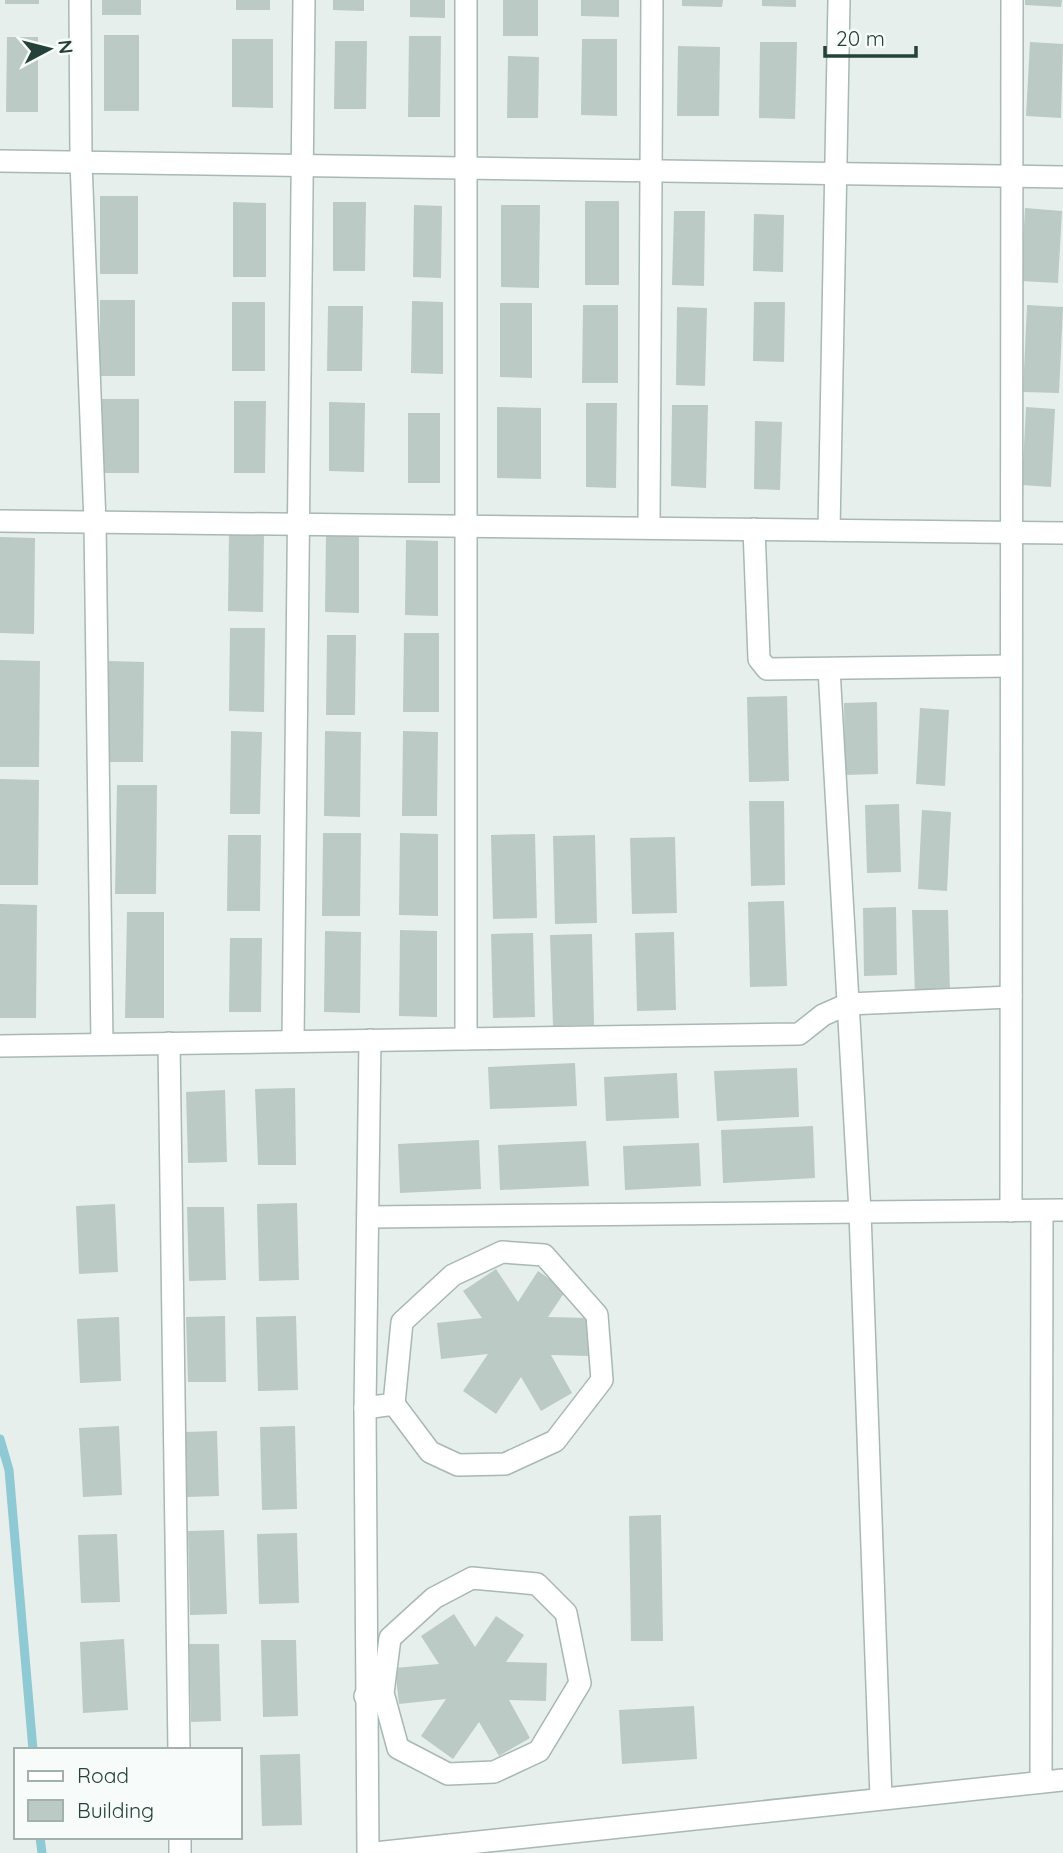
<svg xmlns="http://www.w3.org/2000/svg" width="1063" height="1853" viewBox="0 0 1063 1853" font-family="Quicksand,sans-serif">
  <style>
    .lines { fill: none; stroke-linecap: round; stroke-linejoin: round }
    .stream { stroke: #8ec9d4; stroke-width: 9 }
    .building { fill: #bbcac4 }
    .street-casing { stroke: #a8b8b2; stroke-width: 24 }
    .street { stroke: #fff; stroke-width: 21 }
  </style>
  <rect width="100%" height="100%" fill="#e6efeb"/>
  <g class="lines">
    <g class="stream">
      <polyline points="0,1439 9,1470 33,1750"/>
      <polyline points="40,1837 42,1853"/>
    </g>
  </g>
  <g class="building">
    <rect x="5" y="0" width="34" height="4"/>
    <rect x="102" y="0" width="39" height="15"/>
    <rect x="236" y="0" width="34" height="10"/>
    <polygon points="333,0 364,0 364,11 333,10"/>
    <polygon points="410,0 445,0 445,18 410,17"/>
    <rect x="503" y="0" width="35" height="36"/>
    <polygon points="581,0 619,0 619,17 581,16"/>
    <polygon points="682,0 723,0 722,7 682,6"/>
    <polygon points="762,0 796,0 796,7 762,6"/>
    <polygon points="1025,0 1062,0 1061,7 1025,5"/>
    <rect x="104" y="35" width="35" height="76"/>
    <polygon points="409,36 441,36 440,117 408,117"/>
    <polygon points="7,37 38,37 38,112 6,112"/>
    <polygon points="232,39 273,39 273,108 232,107"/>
    <polygon points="582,39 617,39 617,116 581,115"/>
    <polygon points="335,41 367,41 366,109 334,109"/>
    <polygon points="760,42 797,42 795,119 759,118"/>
    <polygon points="1030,42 1063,44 1061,118 1026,116"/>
    <polygon points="678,46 720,47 719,116 677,116"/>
    <polygon points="508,56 539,57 538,118 507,118"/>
    <rect x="100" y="196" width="38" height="78"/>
    <rect x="585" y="201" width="34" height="84"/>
    <polygon points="233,202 266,203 266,277 233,277"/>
    <polygon points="333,202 366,202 365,271 333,271"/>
    <polygon points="414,205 442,206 441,278 413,277"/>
    <polygon points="501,205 540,205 539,288 501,287"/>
    <polygon points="1025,208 1062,211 1058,283 1021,281"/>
    <polygon points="674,211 705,211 704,286 672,285"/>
    <polygon points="754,214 784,215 783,272 753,271"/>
    <rect x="100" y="300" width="35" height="76"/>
    <polygon points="412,301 443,302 443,374 411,373"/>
    <rect x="232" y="302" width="33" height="69"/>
    <polygon points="754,302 785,302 784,362 753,361"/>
    <polygon points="500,303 532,303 532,378 500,377"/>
    <polygon points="583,305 618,305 618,383 582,383"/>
    <polygon points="1027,305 1063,307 1059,393 1023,392"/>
    <polygon points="328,306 363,306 362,371 327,371"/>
    <polygon points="677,307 707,308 705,386 676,385"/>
    <rect x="100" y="399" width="39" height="74"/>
    <polygon points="234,401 266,401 265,473 234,473"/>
    <polygon points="329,402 365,403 364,472 329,471"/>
    <polygon points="586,403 617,403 616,488 586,487"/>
    <polygon points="672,405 708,405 706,488 671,486"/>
    <polygon points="497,407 541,408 541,479 497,478"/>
    <polygon points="1026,407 1055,409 1051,487 1022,485"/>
    <rect x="408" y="413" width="32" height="70"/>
    <polygon points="755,421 782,422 780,490 754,489"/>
    <polygon points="229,532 264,532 263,612 228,611"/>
    <polygon points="326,532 359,532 359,613 325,612"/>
    <polygon points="0,537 35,538 34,634 0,633"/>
    <polygon points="406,540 438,541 438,616 405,615"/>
    <polygon points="230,628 265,628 264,712 229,711"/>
    <polygon points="404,633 439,633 439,712 403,712"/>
    <polygon points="327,635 356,635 355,715 326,715"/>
    <polygon points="0,660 40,661 39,767 0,767"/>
    <polygon points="109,661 144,662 143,762 108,762"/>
    <polygon points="787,696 789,781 749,782 747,697"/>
    <polygon points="877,702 878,774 845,775 844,703"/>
    <polygon points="920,708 949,710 945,786 916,784"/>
    <polygon points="231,731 262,732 260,814 230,814"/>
    <polygon points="325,731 361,732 360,817 324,816"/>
    <polygon points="403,731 438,732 437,816 402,816"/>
    <polygon points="0,779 39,780 38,885 0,885"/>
    <polygon points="117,785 157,785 156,894 115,894"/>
    <polygon points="749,801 784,801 785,885 751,886"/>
    <polygon points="899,804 901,872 867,873 865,805"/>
    <polygon points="922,810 951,812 947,891 918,889"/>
    <polygon points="323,833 361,833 360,916 322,916"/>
    <polygon points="400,833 438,834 438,916 399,915"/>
    <polygon points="535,834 537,918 493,919 491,835"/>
    <polygon points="228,835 261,835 260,911 227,911"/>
    <polygon points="595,835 597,923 555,924 553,836"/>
    <polygon points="675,837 677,913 632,914 630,838"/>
    <polygon points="784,901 787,986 750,987 748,902"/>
    <polygon points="0,904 37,905 36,1018 0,1018"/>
    <polygon points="896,907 897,975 864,976 863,908"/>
    <polygon points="912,910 948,910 950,994 915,995"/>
    <polygon points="127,912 164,912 164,1018 125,1018"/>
    <polygon points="400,930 437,931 437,1017 399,1016"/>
    <polygon points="325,931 361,932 360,1013 324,1012"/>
    <polygon points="674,932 676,1010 637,1011 635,933"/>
    <polygon points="533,933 535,1017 493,1018 491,934"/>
    <polygon points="592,934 594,1025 553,1026 550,935"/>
    <polygon points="230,938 262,938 261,1012 229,1012"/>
    <polygon points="575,1063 577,1106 490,1109 488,1067"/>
    <polygon points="797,1068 799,1117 717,1121 714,1071"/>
    <polygon points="677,1073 679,1118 606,1121 604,1077"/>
    <polygon points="295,1088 296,1165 258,1165 255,1089"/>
    <polygon points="225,1090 227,1162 188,1163 186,1092"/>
    <polygon points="813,1126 815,1178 723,1183 721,1130"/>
    <polygon points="479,1140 481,1189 400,1193 398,1144"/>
    <polygon points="586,1141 589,1186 500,1190 498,1145"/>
    <polygon points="699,1143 701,1186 625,1190 623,1146"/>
    <polygon points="297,1203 299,1280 259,1281 257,1204"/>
    <polygon points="115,1204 118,1272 79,1274 76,1206"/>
    <polygon points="187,1207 224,1207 226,1280 189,1281"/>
    <polygon points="496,1269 518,1302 538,1271 566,1290 548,1317 590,1318 589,1356 551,1355 572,1393 541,1411 521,1377 496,1414 463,1391 488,1354 441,1359 437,1323 482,1318 463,1291"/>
    <polygon points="225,1316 226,1382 188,1382 186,1317"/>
    <polygon points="296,1316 298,1390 258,1391 256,1317"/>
    <polygon points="119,1317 121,1381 80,1383 77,1319"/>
    <polygon points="119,1426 122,1495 83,1497 79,1428"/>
    <polygon points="295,1426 297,1509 262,1510 260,1427"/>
    <polygon points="217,1431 219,1496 186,1497 184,1432"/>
    <polygon points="661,1515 663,1641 631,1641 629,1516"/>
    <polygon points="224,1530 227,1614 190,1615 188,1531"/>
    <polygon points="297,1533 299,1603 259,1604 257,1534"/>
    <polygon points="117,1534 120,1602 81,1603 78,1535"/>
    <polygon points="454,1614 475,1647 496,1616 524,1635 506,1662 547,1663 546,1701 509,1700 530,1738 499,1756 479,1722 453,1759 421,1736 446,1699 399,1704 395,1668 439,1664 421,1636"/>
    <polygon points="124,1639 128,1710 83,1713 80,1642"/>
    <polygon points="261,1640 296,1640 298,1716 263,1717"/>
    <polygon points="189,1644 219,1644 221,1721 191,1722"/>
    <polygon points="694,1706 697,1759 622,1764 619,1710"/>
    <polygon points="300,1754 302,1825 262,1826 260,1755"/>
  </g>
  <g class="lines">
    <g class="street-casing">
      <g id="street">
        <polyline points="80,0 81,162 95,523 102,1044"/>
        <polyline points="0,161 1063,177"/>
        <polyline points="0,521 1063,533"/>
        <polyline points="649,528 652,0"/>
        <polyline points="754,529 759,659 767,669 1011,666"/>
        <polyline points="829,530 839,0"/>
        <polyline points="829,669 860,1212 881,1798"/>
        <polyline points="466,1039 466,0"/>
        <polyline points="293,1041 304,0"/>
        <polyline points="169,1043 179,1750"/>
        <polyline points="0,1046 799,1034 823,1015 848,1004 1011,997"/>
        <polyline points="1011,1211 1012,0"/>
        <polyline points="370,1217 1063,1210"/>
        <polyline points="365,1408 394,1404 402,1322 453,1275 502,1252 544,1255 597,1315 602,1380 555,1441 505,1464 458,1465 430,1452 394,1404"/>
        <polyline points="365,1696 383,1693 398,1748 448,1774 494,1772 539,1751 580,1683 566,1613 537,1584 472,1578 434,1598 390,1638 383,1693"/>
        <polyline points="1041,1782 1042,1211"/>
        <polyline points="180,1837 180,1853"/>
        <polyline points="368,1853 365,1408 370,1040"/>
        <polyline points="375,1853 1063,1780"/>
      </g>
    </g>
    <use href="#street" class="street"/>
  </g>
  <rect x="14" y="1748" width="228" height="91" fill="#f7fbf9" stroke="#a3b1ad" stroke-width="2"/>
  <rect x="28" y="1771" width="35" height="10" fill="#ffffff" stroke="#a3b1ad" stroke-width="2"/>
  <text x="77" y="1783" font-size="21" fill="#24423a">Road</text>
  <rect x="28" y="1800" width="35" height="21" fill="#bbcac4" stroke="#a3b1ad" stroke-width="2"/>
  <text x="77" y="1818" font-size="21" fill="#24423a">Building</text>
  <g transform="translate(49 49) rotate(83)" stroke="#f7fbf9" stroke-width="5" paint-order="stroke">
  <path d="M0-5L12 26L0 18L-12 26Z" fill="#24423a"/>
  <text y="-10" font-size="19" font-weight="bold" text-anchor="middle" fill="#24423a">N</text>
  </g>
  <path d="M825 46v10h91v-10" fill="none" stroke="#24423a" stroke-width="3.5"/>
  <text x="836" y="46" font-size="21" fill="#24423a" stroke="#f7fbf9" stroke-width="5" paint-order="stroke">20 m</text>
</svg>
